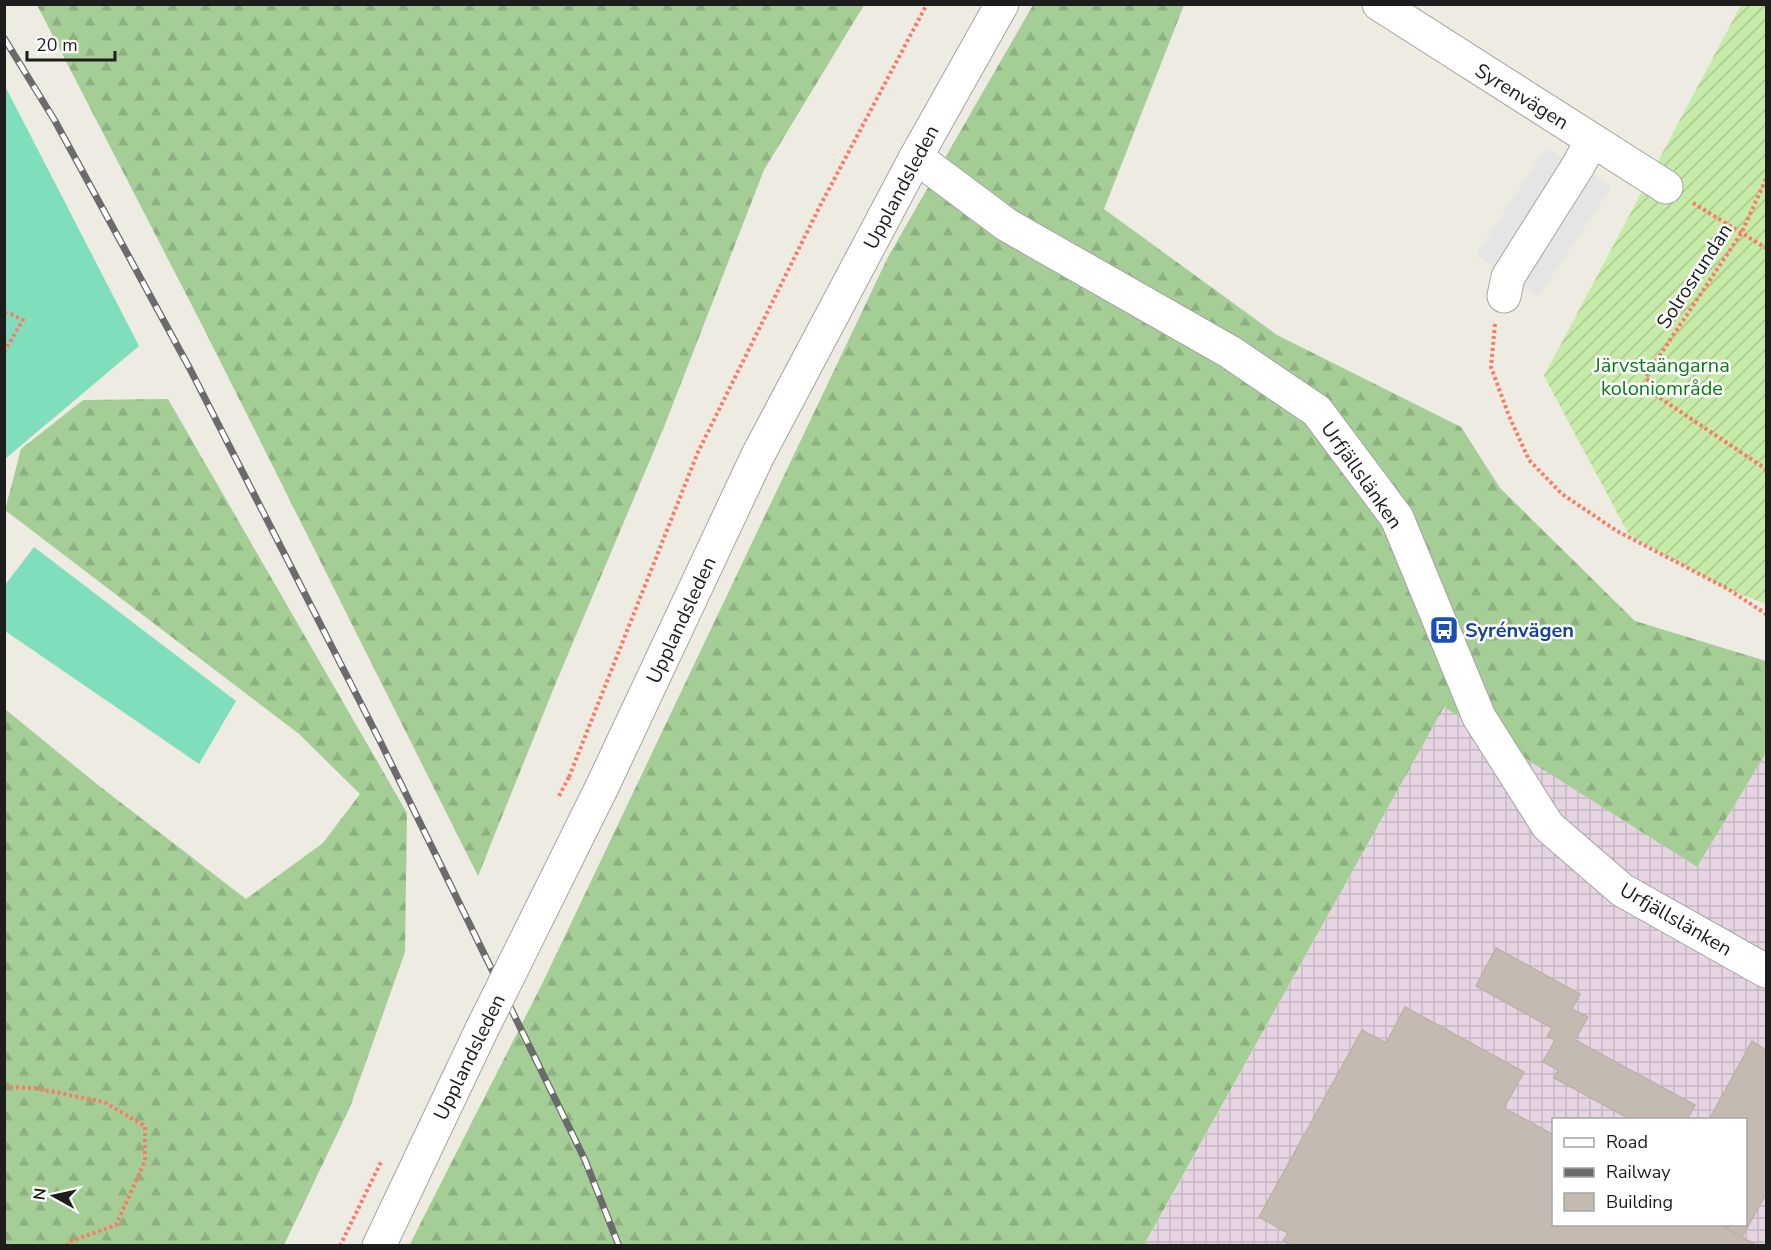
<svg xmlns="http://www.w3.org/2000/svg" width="1771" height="1250" viewBox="0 0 1771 1250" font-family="'Nunito Sans',sans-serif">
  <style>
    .industrial { fill: url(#industrial-grid); fill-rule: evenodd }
    .forest { fill: url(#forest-firs) }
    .garden { fill: url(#garden-furrows) }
    .pitch { fill: #7fdfbd }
    .parking { fill: #e5e5e5 }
    .building { fill: #c3bab2; stroke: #c0b1a5; stroke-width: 1.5 }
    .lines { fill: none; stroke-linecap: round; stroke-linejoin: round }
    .minor-casing { stroke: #a4a4a4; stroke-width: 35 }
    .path { stroke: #fb7a66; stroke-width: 4; stroke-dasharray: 3 3; stroke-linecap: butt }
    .minor { stroke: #fff; stroke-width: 33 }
    .rail-casing { stroke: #6b6b6b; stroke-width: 7 }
    .rail { stroke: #fff; stroke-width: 4.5; stroke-dasharray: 14; stroke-linecap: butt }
    .minor-bridge-casing { stroke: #a4a4a4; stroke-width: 35; stroke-linecap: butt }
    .path-bridge { stroke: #fb7a66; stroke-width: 4; stroke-dasharray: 3 3; stroke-linecap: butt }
    .minor-bridge { stroke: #fff; stroke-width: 33 }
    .labels { text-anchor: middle; stroke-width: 5; stroke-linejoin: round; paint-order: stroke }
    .street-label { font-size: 20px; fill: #1d1d1d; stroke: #fff }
    .park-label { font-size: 20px; fill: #0a7c17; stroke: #fff }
    .transit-label { font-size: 20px; font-weight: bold; fill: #164399; stroke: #fff; text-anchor: start }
  </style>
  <defs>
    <pattern id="industrial-grid" width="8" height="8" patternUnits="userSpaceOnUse" patternTransform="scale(1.5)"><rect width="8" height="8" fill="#e7d4e3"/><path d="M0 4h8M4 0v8" fill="none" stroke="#c6b6c2"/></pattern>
    <pattern id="forest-firs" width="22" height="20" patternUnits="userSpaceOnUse" patternTransform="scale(1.5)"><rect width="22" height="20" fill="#a5ce96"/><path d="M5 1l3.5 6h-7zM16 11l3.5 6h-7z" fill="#8eb081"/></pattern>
    <pattern id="garden-furrows" width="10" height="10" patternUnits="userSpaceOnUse" patternTransform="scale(1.5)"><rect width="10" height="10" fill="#c6eaa7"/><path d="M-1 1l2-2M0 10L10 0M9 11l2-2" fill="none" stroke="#aac88f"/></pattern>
  </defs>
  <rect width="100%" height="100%" fill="#eeebe2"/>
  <path class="industrial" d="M1444,707L1697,867L1766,753V1245L1144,1246ZM1554,1120H1746V1224H1554Z"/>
  <g class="forest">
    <polygon points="37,5 864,5 764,170 664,427 555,685 478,876 203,327"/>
    <polygon points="1033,5 1184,5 1104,209 1277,335 1461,427 1500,488 1635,621 1766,661 1766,753 1697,867 1444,707 1144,1245 409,1246 543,982 888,257"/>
    <polygon points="168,399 407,813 405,952 350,1107 284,1245 5,1245 5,709 98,785 246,899 323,843 360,794 299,734 5,510 21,449 83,400"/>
  </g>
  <polygon class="garden" points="1741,5 1766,5 1766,604 1727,589 1629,535 1544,376"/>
  <g class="pitch">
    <polygon points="5,86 139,346 5,459 4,459"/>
    <polygon points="34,547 236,701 199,764 5,631 5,585"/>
  </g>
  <polygon class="parking" points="1546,148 1612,186 1538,297 1476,255"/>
  <g class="building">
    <polygon points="1496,948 1580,994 1572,1009 1588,1017 1575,1040 1695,1105 1687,1120 1627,1120 1628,1118 1554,1078 1558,1070 1543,1062 1555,1040 1547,1036 1552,1028 1476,986"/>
    <polygon points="1405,1007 1524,1072 1504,1108 1554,1135 1554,1224 1719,1224 1758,1246 1292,1246 1283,1241 1288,1233 1259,1217 1362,1030 1386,1043"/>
    <polygon points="1752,1041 1766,1050 1766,1194 1742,1237 1719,1224 1746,1224 1746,1120 1709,1120"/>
  </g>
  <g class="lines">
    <g class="minor-casing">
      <g id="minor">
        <polyline points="1379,4 1666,187"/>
        <polyline points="916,157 1007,225 1230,352 1317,411 1397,518 1479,717 1548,826 1622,890 1766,971"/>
        <polyline points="1504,296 1508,277 1578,166 1592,140"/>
        <polyline points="602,787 758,455 916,157 1002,4"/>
        <polyline points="379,1246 482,1029"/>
      </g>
    </g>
    <g class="path">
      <polyline points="1766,179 1742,232 1646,376 1654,394 1766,469"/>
      <polyline points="1693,203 1766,248"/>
      <polyline points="1495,324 1491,367 1509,416 1529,460 1562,494 1617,531 1728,589 1766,614"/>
      <polyline points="4,352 23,320 7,312"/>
      <polyline points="4,614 5,614"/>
      <polyline points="569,777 698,452 820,206 927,4"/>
      <polyline points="4,1087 34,1088 104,1102 145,1126 145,1161 116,1225 68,1242 67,1246"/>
      <polyline points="340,1246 382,1160"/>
    </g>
    <use href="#minor" class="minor"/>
    <g class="rail-casing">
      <polyline id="rail" points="4,38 55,121 190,369 380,741 585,1160 619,1246"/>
    </g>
    <use href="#rail" class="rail"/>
    <g class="minor-bridge-casing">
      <polyline id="minor-bridge" points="482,1029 602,787"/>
    </g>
    <polyline class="path-bridge" points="559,796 569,777"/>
    <use href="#minor-bridge" class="minor-bridge"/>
  </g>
  <defs>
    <g id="bus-square" transform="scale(1.5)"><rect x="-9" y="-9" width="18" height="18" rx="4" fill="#1a4fb4" stroke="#fff"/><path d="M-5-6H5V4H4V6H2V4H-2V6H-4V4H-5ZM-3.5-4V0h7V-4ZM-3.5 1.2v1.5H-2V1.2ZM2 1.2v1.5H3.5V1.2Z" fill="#fff"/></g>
  </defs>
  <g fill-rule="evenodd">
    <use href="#bus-square" x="1444" y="630"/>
  </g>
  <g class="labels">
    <g class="street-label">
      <text transform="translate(1522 96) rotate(32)" y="7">Syrenvägen</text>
      <text transform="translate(901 187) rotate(-62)" y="7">Upplandsleden</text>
      <text transform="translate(1694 276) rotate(-57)" y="7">Solrosrundan</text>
      <text transform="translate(1362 475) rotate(55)" y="7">Urfjällslänken</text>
      <text transform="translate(681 620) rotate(-65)" y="7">Upplandsleden</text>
      <text transform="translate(1676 919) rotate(30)" y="7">Urfjällslänken</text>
      <text transform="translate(469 1057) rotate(-64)" y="7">Upplandsleden</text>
    </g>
    <g class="park-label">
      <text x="1662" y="372">Järvstaängarna<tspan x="1662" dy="23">koloniområde</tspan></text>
    </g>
    <g class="transit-label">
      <text x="1465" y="637">Syrénvägen</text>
    </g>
  </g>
  <rect width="1771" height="1250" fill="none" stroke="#1d1d1d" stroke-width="12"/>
  <rect x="1552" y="1118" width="195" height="108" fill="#ffffff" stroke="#a5a5a5" stroke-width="1.5"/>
  <rect x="1564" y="1138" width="30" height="9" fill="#ffffff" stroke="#a5a5a5" stroke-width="1.5"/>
  <text x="1606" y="1148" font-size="18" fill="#1d1d1d">Road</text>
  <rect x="1564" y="1168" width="30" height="9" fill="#6b6b6b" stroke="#a5a5a5" stroke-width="1.5"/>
  <text x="1606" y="1178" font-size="18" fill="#1d1d1d">Railway</text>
  <rect x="1564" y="1193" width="30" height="18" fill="#c3bab2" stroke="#a5a5a5" stroke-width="1.5"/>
  <text x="1606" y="1208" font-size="18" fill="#1d1d1d">Building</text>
  <g transform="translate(54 1196) rotate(278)" stroke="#ffffff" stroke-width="4.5" paint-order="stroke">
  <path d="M0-4.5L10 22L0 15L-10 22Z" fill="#1d1d1d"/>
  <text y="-9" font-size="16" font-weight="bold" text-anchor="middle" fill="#1d1d1d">N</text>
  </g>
  <path d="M27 51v9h88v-9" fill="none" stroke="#1d1d1d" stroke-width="3"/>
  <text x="36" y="51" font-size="18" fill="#1d1d1d" stroke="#ffffff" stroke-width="4.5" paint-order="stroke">20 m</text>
</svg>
